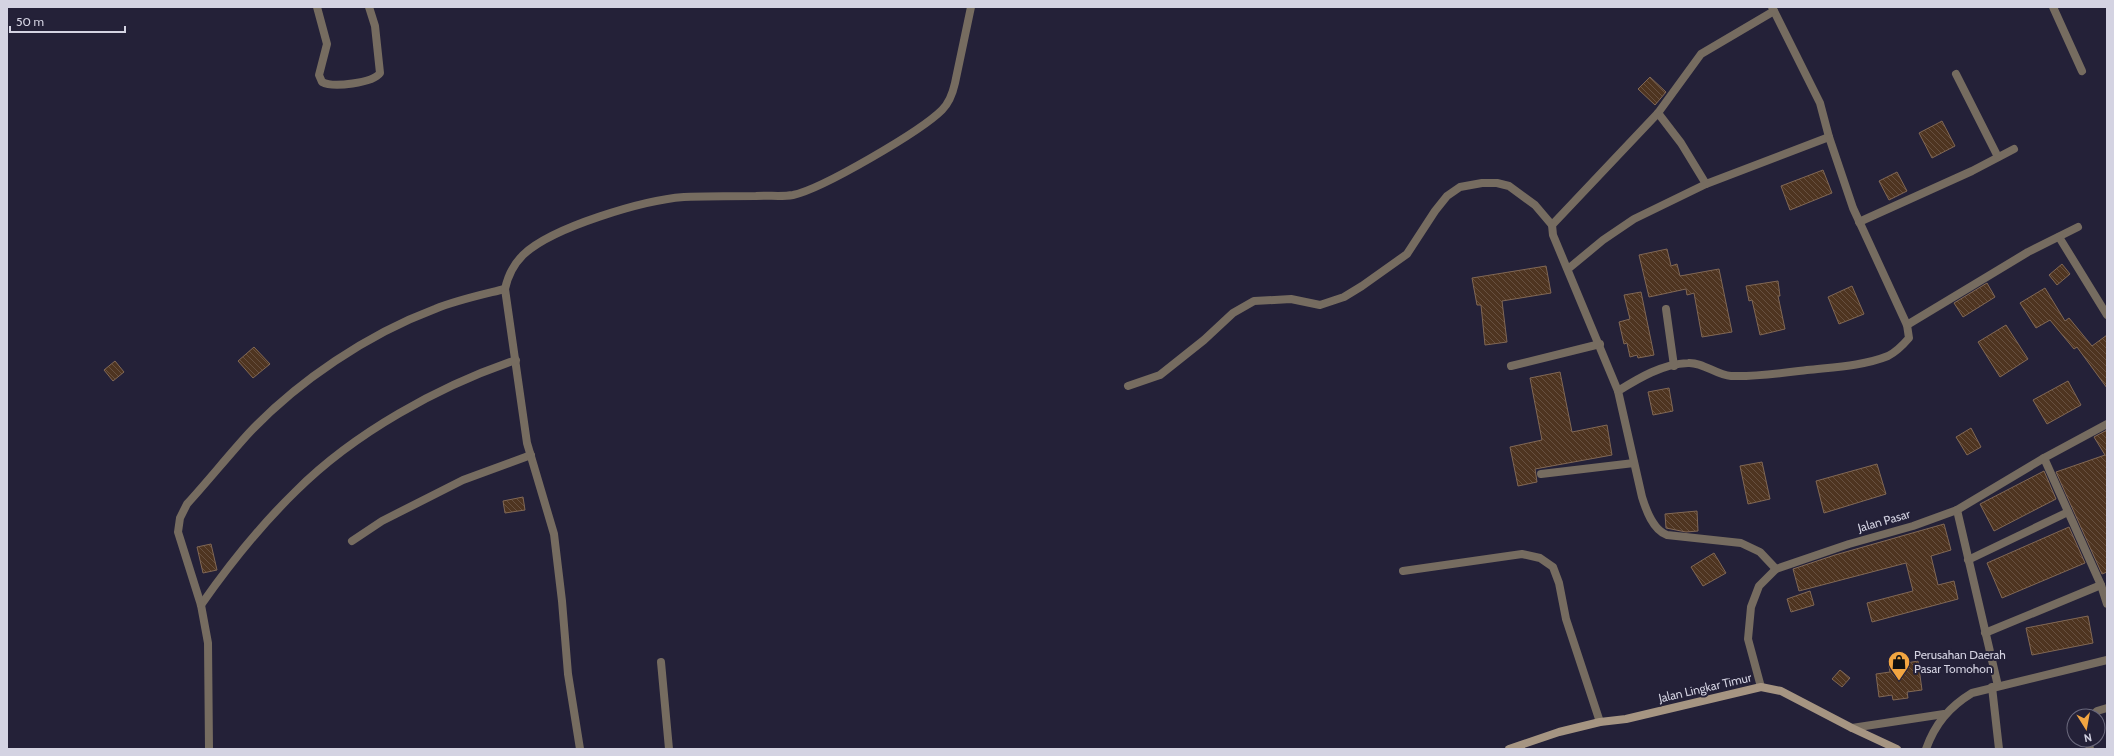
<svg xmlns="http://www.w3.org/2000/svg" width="2114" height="756" viewBox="0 0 2114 756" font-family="Cabin,sans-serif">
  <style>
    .building { fill: url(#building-back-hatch); stroke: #816855 }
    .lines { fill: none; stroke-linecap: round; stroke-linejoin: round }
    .lane { stroke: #766c60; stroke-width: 8 }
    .street { stroke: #766c60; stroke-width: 8 }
    .secondary { stroke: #a69582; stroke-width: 8 }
    .labels { text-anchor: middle; stroke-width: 4; stroke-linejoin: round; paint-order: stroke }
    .street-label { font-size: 12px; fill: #d4d3e2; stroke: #242138 }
    .poi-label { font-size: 12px; fill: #d4d3e2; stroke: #242138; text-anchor: start }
  </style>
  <defs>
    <pattern id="building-back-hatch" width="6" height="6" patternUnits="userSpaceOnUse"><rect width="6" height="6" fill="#4e3420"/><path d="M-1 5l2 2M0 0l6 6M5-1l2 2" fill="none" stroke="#675040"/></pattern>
  </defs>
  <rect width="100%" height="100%" fill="#242138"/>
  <g class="building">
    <polygon points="1650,77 1666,92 1655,105 1638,89"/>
    <polygon points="1942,121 1955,146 1932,158 1919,133"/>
    <polygon points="1823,170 1832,193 1790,210 1781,186"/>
    <polygon points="1897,172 1907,191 1889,200 1879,181"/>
    <polygon points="1667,249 1671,266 1677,264 1680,276 1719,269 1732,332 1702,337 1694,293 1687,295 1686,289 1649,297 1639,255"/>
    <polygon points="2062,264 2070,274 2057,285 2049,275"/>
    <polygon points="1546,266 1551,293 1502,301 1507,342 1485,345 1481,305 1477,305 1472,278"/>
    <polygon points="1778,281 1780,296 1778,296 1785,329 1760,335 1752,300 1749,301 1746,286"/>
    <polygon points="1987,283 1995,297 1963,317 1954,303"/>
    <polygon points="1852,286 1864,314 1839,324 1828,297"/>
    <polygon points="2045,288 2065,321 2069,318 2092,346 2107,335 2107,388 2077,347 2074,349 2050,320 2036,328 2020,303"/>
    <polygon points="1641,292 1654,355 1638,358 1637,355 1630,357 1627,343 1624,344 1619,322 1630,319 1624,295"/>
    <polygon points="2006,325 2028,359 2000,377 1978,342"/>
    <polygon points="254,347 270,364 253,378 238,361"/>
    <polygon points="115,361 124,372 113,381 104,370"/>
    <polygon points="1560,372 1572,432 1607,425 1612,455 1535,469 1537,482 1518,486 1510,447 1542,440 1530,378"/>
    <polygon points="2068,381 2081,405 2047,424 2033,400"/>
    <polygon points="1669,388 1673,411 1653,415 1648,392"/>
    <polygon points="1971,428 1981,447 1967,455 1956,437"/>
    <polygon points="2107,430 2107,572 2102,574 2056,472 2105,455 2094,437"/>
    <polygon points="1762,462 1770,499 1748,504 1740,466"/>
    <polygon points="1877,464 1886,494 1824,513 1816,481"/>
    <polygon points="2044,471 2056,499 1994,531 1980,504"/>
    <polygon points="523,497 525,510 505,513 503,501"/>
    <polygon points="1697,511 1698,531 1686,532 1666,528 1665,514"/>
    <polygon points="1944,524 1951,550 1931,556 1938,585 1954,581 1958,599 1872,622 1867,603 1913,591 1906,563 1799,591 1793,569 1835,555"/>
    <polygon points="2069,527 2085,563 2002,598 1987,563"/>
    <polygon points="211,544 217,570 203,573 197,547"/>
    <polygon points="1714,553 1726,573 1703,586 1691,567"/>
    <polygon points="1810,591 1814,605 1791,612 1787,599"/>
    <polygon points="2088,616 2093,643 2032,655 2026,628"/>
    <polygon points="1918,661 1922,690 1907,692 1908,698 1893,700 1892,695 1879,697 1876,674 1890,672 1889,666"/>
    <polygon points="1840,670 1850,678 1842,687 1832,679"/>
  </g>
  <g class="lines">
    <g class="lane">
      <polyline points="2044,458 2101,585 2107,604"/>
      <polyline points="1541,474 1634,463"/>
      <polyline points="1957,510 1998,686"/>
      <polyline points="1968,560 2068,512"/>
      <polyline points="1985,633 2101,585"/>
      <polyline points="1992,687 1999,749"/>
      <polyline points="2092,716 2097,711 2107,708"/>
      <polyline points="1852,728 1944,714"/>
      <polyline points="2088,740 2090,749"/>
      <path d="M1926,749C1935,724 1949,707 1972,693L2107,660"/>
    </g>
    <g class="street">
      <path d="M317,7L327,44L319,75L322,82C333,88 373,83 380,73L375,26L369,7"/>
      <path d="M1772,7L1820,103L1829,137L1853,208L1907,325L1909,338C1903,345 1896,352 1888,356C1863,366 1834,367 1807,370C1783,373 1756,377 1731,376C1716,375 1703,362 1688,363C1662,364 1639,378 1618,391L1642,497C1646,510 1653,530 1667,535L1741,543L1760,552L1776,569"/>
      <polyline points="2053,7 2082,71"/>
      <polyline points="1956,74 1998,157"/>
      <polyline points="1658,113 1681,143 1706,184 1829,137"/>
      <polyline points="1859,222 1972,171 2014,149"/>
      <polyline points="2059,237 2107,315"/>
      <polyline points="1568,269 1603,240 1634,219 1706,184"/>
      <polyline points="1666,309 1674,366"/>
      <polyline points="1907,325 2028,252 2078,227"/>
      <polyline points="1511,366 1600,344"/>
      <polyline points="1128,386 1160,375 1204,340 1233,313 1254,301 1291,299 1320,305 1344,297 1362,286 1407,254 1435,211 1447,196 1460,187 1482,183 1497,183 1509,186 1535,205 1552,225"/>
      <polyline points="1618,391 1553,235 1552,225 1658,113 1701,54 1774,11"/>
      <polyline points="352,541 382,521 463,480 531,455"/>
      <polyline points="1403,571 1522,554 1540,558 1553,567 1559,583 1566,619 1600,722"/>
      <path d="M201,605C229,565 261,525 296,491C354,433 439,386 516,360"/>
      <polyline points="661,662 669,749"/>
      <polyline points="1761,687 1748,639 1751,607 1759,586 1776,569 1849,544 1913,526 1957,510 2044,458 2107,424"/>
      <path d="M209,749L208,643L201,605L178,532L180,518L187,504C208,481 228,456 249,433C298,381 368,334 435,309C457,300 481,295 505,289"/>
      <path d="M580,749L568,674L562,601L554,534L527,443L505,289C508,275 513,265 523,255C552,227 644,200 684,197C708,196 732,196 756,196C768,195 781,197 793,195C822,189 921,131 942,110C950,102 953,92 955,83L971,7"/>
    </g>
    <polyline class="secondary" points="1509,749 1559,732 1600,722 1626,719 1761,687 1781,691 1852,728 1897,749"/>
  </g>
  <defs>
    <g id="shop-pin" transform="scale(1.15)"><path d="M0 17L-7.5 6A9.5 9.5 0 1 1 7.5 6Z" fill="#f2a541" stroke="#242138"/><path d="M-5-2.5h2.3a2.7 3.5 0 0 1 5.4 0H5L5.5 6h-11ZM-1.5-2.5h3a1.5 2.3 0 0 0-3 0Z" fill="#111"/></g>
  </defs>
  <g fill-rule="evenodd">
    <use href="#shop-pin" x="1899" y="662"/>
  </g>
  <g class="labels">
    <g class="street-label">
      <text transform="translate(1884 521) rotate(-16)" y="4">Jalan Pasar</text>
      <text transform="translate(1705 688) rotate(-13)" y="4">Jalan Lingkar Timur</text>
    </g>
    <g class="poi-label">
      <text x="1914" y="659">Perusahan Daerah<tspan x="1914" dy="14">Pasar Tomohon</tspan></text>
    </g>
  </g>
  <rect width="2114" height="756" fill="none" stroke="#d4d3e2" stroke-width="16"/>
  <g transform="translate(2086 728) rotate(169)"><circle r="19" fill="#242138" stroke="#6a687c"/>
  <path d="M0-3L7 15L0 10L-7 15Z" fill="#f2a541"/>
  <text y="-6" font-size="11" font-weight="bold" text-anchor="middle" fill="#d4d3e2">N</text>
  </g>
  <path d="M10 26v6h115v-6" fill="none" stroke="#d4d3e2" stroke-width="2"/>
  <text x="16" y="26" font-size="12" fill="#d4d3e2" stroke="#242138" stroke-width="3" paint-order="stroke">50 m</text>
</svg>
